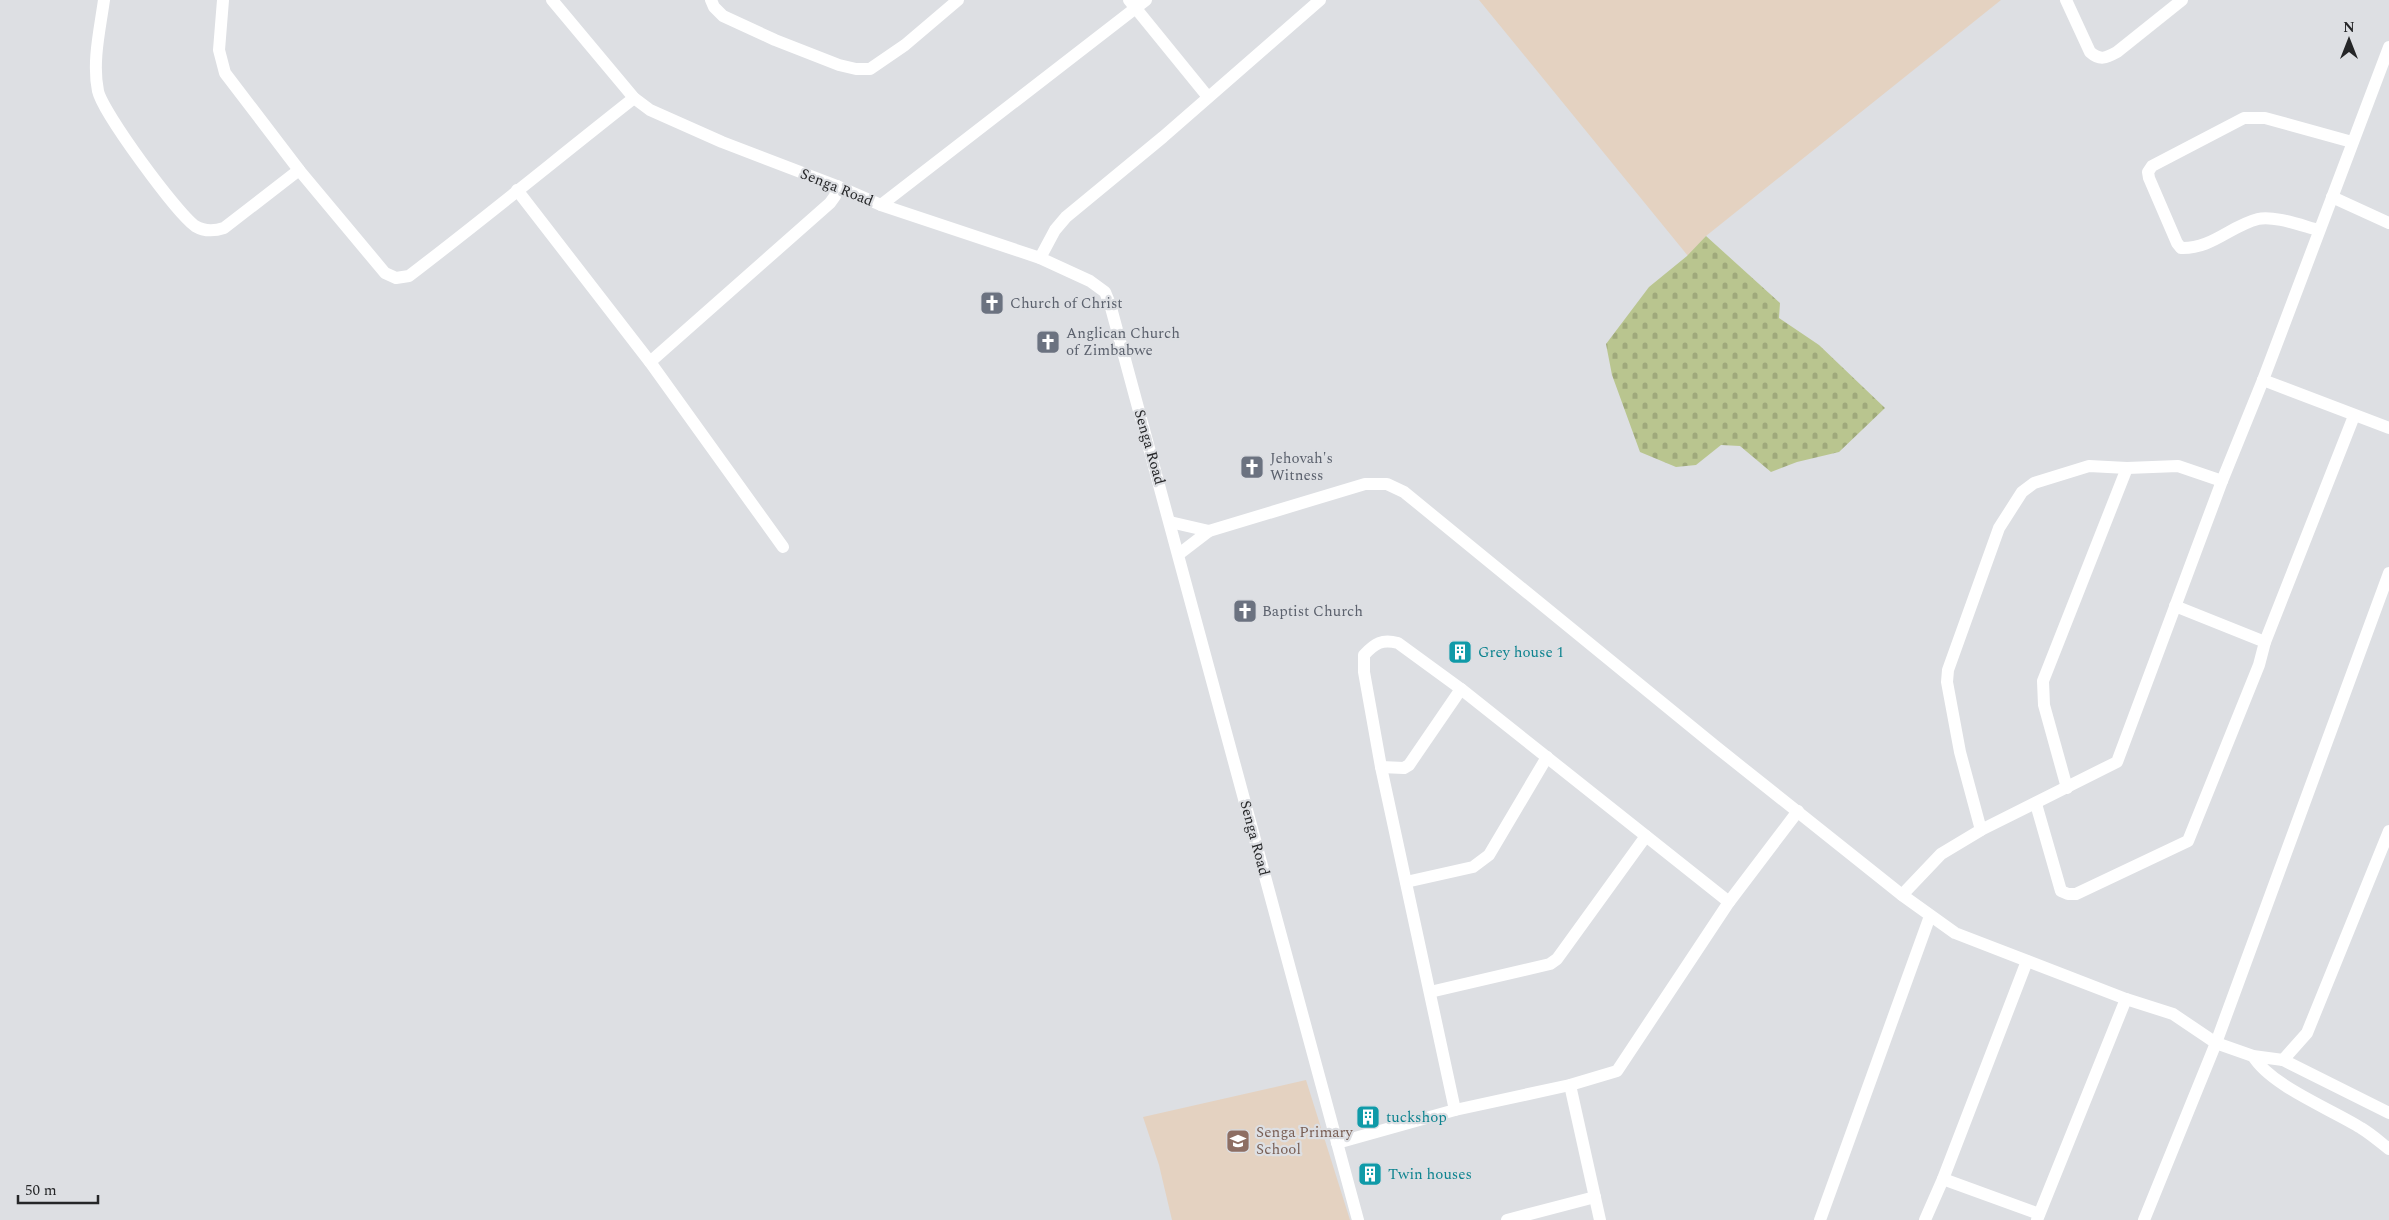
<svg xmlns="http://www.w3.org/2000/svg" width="2389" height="1220" viewBox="0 0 2389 1220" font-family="Spectral,serif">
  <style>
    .education { fill: #e4d2c1 }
    .cemetery { fill: url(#cemetery-stones) }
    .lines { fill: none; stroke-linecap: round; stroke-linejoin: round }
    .minor { stroke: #fff; stroke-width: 12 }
    .labels { text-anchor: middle; stroke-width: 4.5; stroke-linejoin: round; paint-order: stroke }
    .street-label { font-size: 15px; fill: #252628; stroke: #dddfe3 }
    .worship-label { font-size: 15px; fill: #5b616d; stroke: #dddfe3; text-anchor: start }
    .culture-label { font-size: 15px; fill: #0d838f; stroke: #dddfe3; text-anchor: start }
    .education-label { font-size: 15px; fill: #785e54; stroke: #dddfe3; text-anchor: start }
  </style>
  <defs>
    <pattern id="cemetery-stones" width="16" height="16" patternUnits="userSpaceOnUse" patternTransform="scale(1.25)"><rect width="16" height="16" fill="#b9c58f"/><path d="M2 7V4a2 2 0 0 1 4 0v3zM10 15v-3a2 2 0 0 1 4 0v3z" fill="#9fa97b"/></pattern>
  </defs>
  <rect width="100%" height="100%" fill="#dddfe3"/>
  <g class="education">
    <polygon points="1479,0 2001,0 1706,236 1688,256"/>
    <polygon points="1306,1080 1350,1220 1172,1220 1159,1165 1143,1117"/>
  </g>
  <polygon class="cemetery" points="1706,236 1780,303 1779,318 1819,345 1885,408 1839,452 1797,462 1771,472 1740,446 1721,445 1696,465 1676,467 1640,452 1612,375 1606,344 1649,287 1687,256"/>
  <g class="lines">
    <g class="minor">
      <path d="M104,0C100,29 92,62 98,91C103,113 176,212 195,226C205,232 215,231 224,228L299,170"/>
      <path d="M223,0L219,50L225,73L299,170L385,273L396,278L409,276C485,218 559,157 634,98"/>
      <polyline points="552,0 634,98 650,110 722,142 837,186 881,205 1040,258 1090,281 1105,292 1110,304 1358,1220"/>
      <polyline points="711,0 714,7 723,16 775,40 839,65 856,69 870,69 905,45 958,0"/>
      <polyline points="1129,0 1208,97"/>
      <path d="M2066,0L2090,52C2100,61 2106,58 2117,52L2182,0"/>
      <polyline points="517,190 650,362 783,547"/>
      <polyline points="2332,197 2389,223"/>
      <polyline points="881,205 1146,0"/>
      <path d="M2319,230C2303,226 2273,215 2258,219C2230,226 2212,249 2181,248L2177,243L2149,178L2148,172L2152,166L2244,118H2265L2352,142"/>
      <polyline points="1040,258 1055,230 1066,217 1163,137 1320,0"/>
      <polyline points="650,362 830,203 835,196 837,186"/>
      <polyline points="2263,380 2389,428"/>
      <polyline points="1170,522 1209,531 1365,484 1387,484 1404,492 1715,746 1902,895 1955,933 2126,999 2173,1014 2216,1043 2253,1056 2283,1060 2389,1113"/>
      <polyline points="1179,554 1209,531"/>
      <polyline points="2175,606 2265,642"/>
      <polyline points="1381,767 1404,768 1409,765 1461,689"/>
      <polyline points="2067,788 2044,705 2043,681 2127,468"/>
      <polyline points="2036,804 2061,891 2068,894 2076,894 2188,841 2259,665 2265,642 2354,416"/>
      <polyline points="1981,830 1960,752 1947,682 1948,670 1999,528 2022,492 2034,483 2089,466 2127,468 2178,466 2222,481"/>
      <polyline points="1406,882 1473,867 1489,855 1547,757"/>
      <polyline points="1902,895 1941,854 1981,830 2117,762 2222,481 2263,380 2389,47"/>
      <polyline points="1430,992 1550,964 1557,959 1646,836"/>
      <path d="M2253,1056C2271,1086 2331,1109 2361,1128C2371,1134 2380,1142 2389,1149"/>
      <polyline points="2283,1060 2307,1033 2389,831"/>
      <polyline points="1570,1085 1600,1220"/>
      <path d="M1455,1110L1381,767L1364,672V655C1375,643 1382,639 1398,643L1461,689L1729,902"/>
      <polyline points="1337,1143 1455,1110 1570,1085 1617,1071 1729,902 1798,811"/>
      <polyline points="1943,1179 2039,1214"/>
      <polyline points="1507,1220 1595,1197"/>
      <polyline points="1820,1220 1930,916"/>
      <polyline points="1925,1220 1943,1179 2027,961"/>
      <polyline points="2037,1220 2126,999"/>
      <polyline points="2144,1220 2216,1043 2389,573"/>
    </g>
  </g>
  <defs>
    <g id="church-square" transform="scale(1.25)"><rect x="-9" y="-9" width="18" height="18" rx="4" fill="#6b7280" stroke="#dddfe3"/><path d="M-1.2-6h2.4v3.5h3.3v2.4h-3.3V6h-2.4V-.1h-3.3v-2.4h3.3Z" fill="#fff"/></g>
    <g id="building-square" transform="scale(1.25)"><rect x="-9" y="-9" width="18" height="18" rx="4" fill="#0f9aa8" stroke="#dddfe3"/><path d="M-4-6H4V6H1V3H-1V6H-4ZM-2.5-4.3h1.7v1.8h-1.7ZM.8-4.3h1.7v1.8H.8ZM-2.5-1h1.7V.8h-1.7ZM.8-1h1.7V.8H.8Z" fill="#fff"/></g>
    <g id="school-square" transform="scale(1.25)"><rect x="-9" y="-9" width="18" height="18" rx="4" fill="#8d6e63" stroke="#dddfe3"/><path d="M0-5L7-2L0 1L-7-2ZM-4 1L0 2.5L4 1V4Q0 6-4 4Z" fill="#fff"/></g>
  </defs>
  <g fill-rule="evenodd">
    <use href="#church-square" x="992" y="303"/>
    <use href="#church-square" x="1048" y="342"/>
    <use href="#church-square" x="1252" y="467"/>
    <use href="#church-square" x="1245" y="611"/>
    <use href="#building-square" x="1460" y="652"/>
    <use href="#building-square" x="1368" y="1117"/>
    <use href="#school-square" x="1238" y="1141"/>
    <use href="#building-square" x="1370" y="1174"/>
  </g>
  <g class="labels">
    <g class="street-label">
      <text transform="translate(837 187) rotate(22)" y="5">Senga Road</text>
      <text transform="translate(1150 447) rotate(74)" y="5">Senga Road</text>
      <text transform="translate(1255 838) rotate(75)" y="5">Senga Road</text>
    </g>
    <g class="worship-label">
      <text x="1010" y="308">Church of Christ</text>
      <text x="1066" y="338">Anglican Church<tspan x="1066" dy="17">of Zimbabwe</tspan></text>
      <text x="1270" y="463">Jehovah's<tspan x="1270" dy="17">Witness</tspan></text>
      <text x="1262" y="616">Baptist Church</text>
    </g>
    <g class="culture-label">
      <text x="1478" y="657">Grey house 1</text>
      <text x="1386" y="1122">tuckshop</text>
      <text x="1388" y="1179">Twin houses</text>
    </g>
    <g class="education-label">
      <text x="1256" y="1137">Senga Primary<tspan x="1256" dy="17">School</tspan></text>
    </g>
  </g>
  <g transform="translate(2349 40)" stroke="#dddfe3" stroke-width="4" paint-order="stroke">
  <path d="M0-4L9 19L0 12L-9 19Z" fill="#252628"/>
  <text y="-8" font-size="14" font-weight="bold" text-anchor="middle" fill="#252628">N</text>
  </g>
  <path d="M18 1195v8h80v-8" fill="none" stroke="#252628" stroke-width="2.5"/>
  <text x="25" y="1195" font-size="15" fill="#252628" stroke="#dddfe3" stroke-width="4" paint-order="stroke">50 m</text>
</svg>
